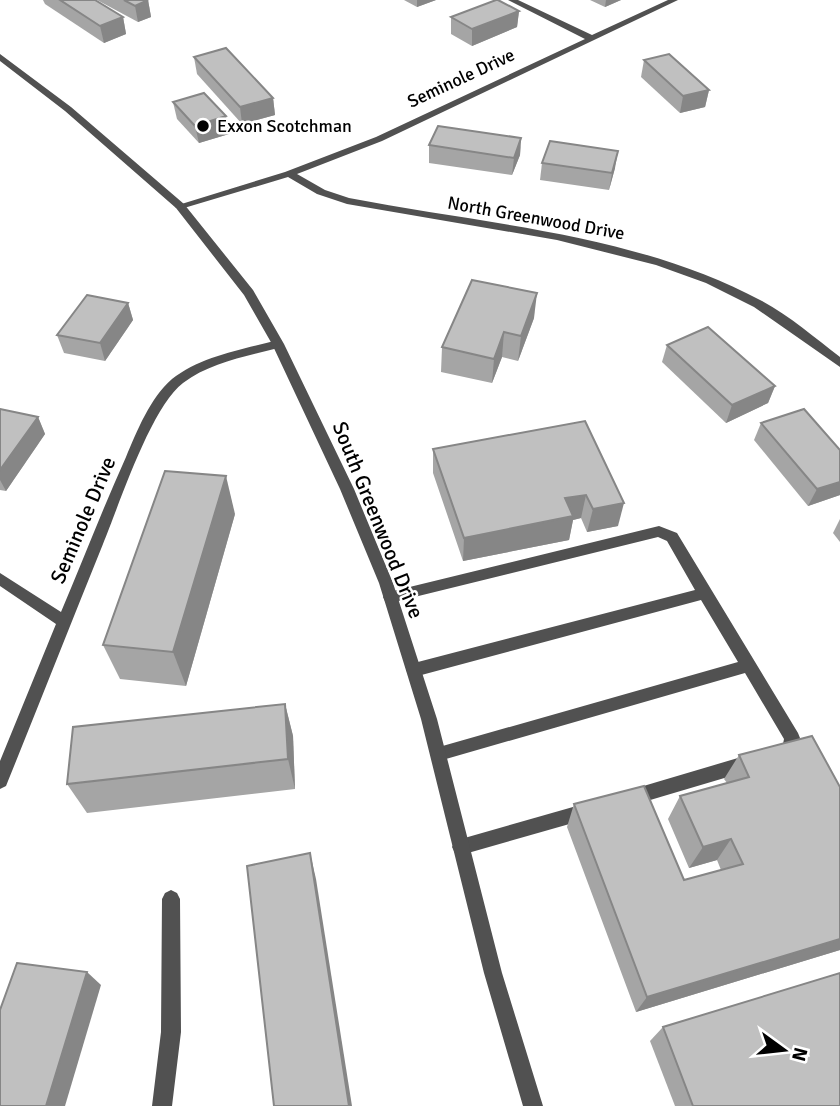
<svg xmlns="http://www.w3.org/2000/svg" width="840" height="1106" viewBox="0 0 840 1106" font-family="Signika,sans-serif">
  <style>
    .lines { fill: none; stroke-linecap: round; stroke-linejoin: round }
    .service { fill: #515151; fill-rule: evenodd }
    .minor { fill: #515151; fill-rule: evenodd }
    .tertiary { fill: #515151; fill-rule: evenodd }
    .wall { fill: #a5a5a5 }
    .shaded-wall { fill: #868686 }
    .building { fill: #c0c0c0; stroke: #868686; stroke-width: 2 }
    .poi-dot { fill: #000; stroke: #fff; stroke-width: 2.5 }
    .labels { text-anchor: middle; stroke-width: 5; stroke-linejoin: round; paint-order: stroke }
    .far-street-label { font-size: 18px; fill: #000; stroke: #fff }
    .far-poi-label { font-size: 18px; fill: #000; stroke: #fff; text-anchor: start }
    .street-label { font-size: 21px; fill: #000; stroke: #fff }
  </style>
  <rect width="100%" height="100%" fill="#fff"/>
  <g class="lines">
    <g class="service">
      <polygon points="659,526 677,533 798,733 800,738 797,753 781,760 775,758 773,753 775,748 783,744 784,739 745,673 439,761 433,759 431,754 433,749 439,747 738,662 701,600 414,677 409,675 406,670 409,665 414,663 695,590 667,541 658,537 390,603 385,601 383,597 385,593"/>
      <polygon points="748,755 754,758 756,763 754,768 748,771 630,806 624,804 622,798 624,792 630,790"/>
      <polygon points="587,803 593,805 595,811 593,817 587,819 461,855 455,853 452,847 455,841 461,839"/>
      <polygon points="171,890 177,893 180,899 181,1032 172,1106 152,1106 161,1032 162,899 165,893"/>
    </g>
    <g class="minor">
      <path d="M508,0H518L592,35L668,0H678L382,141L297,174L325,190L349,198C488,225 635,233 762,301C790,316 815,338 840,357V367L754,307L706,283L656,265L557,240L347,204L317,194L288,177L184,208H176L175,206L285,172L376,137L585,39Z"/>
      <path d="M278,340L282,341V347C249,356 211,362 183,383C151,407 119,505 103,544C71,623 40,702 8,781L6,786L0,789V761L56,624L0,586V573L61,612C83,560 103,508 126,457C137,431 150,398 172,379C201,356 244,349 278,340Z"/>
    </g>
    <polygon class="tertiary" points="0,54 71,107 184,204 253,290 284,344 354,489 393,583 437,719 502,973 543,1106 523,1106 484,973 421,719 379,583 340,489 272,344 244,295 176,208 65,111 0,61"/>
  </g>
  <g class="wall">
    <polygon points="43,0 95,0 123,17 126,34 104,43 45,4"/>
    <polygon points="97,0 148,0 151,17 138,22"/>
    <polygon points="404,0 436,0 417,7"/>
    <polygon points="590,0 621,0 605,7"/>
    <polygon points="519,11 517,27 472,46 451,34 451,17"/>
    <polygon points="194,57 273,98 275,115 242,124 197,74"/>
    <polygon points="644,60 709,90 705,107 680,113 641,77"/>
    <polygon points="173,102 229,134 199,143 177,119"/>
    <polygon points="521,138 520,155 512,175 429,163 429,145"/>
    <polygon points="542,163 615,168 609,190 540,180"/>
    <polygon points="128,303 133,320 105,361 64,353 57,335"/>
    <polygon points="534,318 518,361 502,357 492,383 441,372 442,347"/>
    <polygon points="667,345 775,386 768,403 726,423 662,362"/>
    <polygon points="0,409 38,417 45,434 6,491 0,490"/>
    <polygon points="585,421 618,526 587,532 581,518 573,520 569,540 463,561 433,473 433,449"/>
    <polygon points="761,423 840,450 840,495 808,506 754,440"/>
    <polygon points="235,514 186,686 120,679 103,645"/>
    <polygon points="840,519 840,542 833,533"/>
    <polygon points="285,704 293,736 295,789 87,813 67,784"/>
    <polygon points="739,755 840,787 840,950 636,1012 567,827 574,804 684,880 721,870 717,860 689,868 668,819 680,796 727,783 724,779"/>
    <polygon points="663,1027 840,1106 675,1106 650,1041"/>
  </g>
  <g class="shaded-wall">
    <polygon points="148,0 151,17 138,22 135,6"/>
    <polygon points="417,0 436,0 417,7"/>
    <polygon points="606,0 621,0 605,7"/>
    <polygon points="519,11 517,27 472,46 472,29"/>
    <polygon points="123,17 126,34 104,43 100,26"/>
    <polygon points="709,90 705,107 680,113 683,96"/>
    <polygon points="273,98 275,115 242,124 240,107"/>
    <polygon points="226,116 229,134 199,143 195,126"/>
    <polygon points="521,138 520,155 512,175 514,158"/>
    <polygon points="618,151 615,168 609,190 612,173"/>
    <polygon points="537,293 534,318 518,361 521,336"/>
    <polygon points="128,303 133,320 105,361 100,343"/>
    <polygon points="504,332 502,357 492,383 494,359"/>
    <polygon points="775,386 768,403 726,423 732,405"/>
    <polygon points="38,417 45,434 6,491 0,480 0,470"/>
    <polygon points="226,476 235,514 186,686 173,652"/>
    <polygon points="840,482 840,495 808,506 817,489"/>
    <polygon points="586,495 581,518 573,520 569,540 463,561 464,538 565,498"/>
    <polygon points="624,503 618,526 587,532 593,509"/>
    <polygon points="285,704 293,736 295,789 288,759"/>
    <polygon points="731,839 717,860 689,868 703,847"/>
    <polygon points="310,853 316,879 352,1106 349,1106"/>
    <polygon points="840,939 840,950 636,1012 647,997"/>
    <polygon points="87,972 101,985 65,1106 46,1106"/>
  </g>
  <g class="building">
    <polygon points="60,0 95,0 123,17 100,26"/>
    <polygon points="124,0 148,0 135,6"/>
    <polygon points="496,0 498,0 519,11 472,29 451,17"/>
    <polygon points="226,48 273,98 240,107 194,57"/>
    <polygon points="669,54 709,90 683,96 644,60"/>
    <polygon points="204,93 226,116 195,126 173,102"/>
    <polygon points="438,126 521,138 514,158 429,145"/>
    <polygon points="550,141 618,151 612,173 542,163"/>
    <polygon points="472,280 537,293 521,336 504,332 494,359 442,347"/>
    <polygon points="87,295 128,303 100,343 57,335"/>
    <polygon points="708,327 775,386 732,405 667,345"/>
    <polygon points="0,409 38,417 0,470"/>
    <polygon points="804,409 840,450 840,482 817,489 761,423"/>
    <polygon points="585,421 624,503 593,509 586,495 565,498 573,516 464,538 433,449"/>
    <polygon points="165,471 226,476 173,652 103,645"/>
    <polygon points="285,704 288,759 67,784 73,727"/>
    <polygon points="812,736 840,787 840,939 647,997 574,804 644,786 684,880 743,864 731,839 703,847 680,796 749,777 739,755"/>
    <polygon points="310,853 349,1106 274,1106 247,866"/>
    <polygon points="17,963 87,972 46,1106 0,1106 0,1010"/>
    <polygon points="840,973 840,1106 693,1106 663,1027"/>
  </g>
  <circle class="poi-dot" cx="203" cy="126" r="7"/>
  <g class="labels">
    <g class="far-street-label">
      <text transform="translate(461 78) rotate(-25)" y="6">Seminole Drive</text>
      <text transform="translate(536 218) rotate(10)" y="6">North Greenwood Drive</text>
    </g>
    <g class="far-poi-label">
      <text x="217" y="132">Exxon Scotchman</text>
    </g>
    <g class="street-label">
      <text transform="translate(83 520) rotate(-67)" y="7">Seminole Drive</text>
      <text transform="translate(378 520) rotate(68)" y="7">South Greenwood Drive</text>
    </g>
  </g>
  <g transform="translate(784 1050) rotate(105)" stroke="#ffffff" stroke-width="5" paint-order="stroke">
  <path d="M0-5L12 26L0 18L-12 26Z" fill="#000000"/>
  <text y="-10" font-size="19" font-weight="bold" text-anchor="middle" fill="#000000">N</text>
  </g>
</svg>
